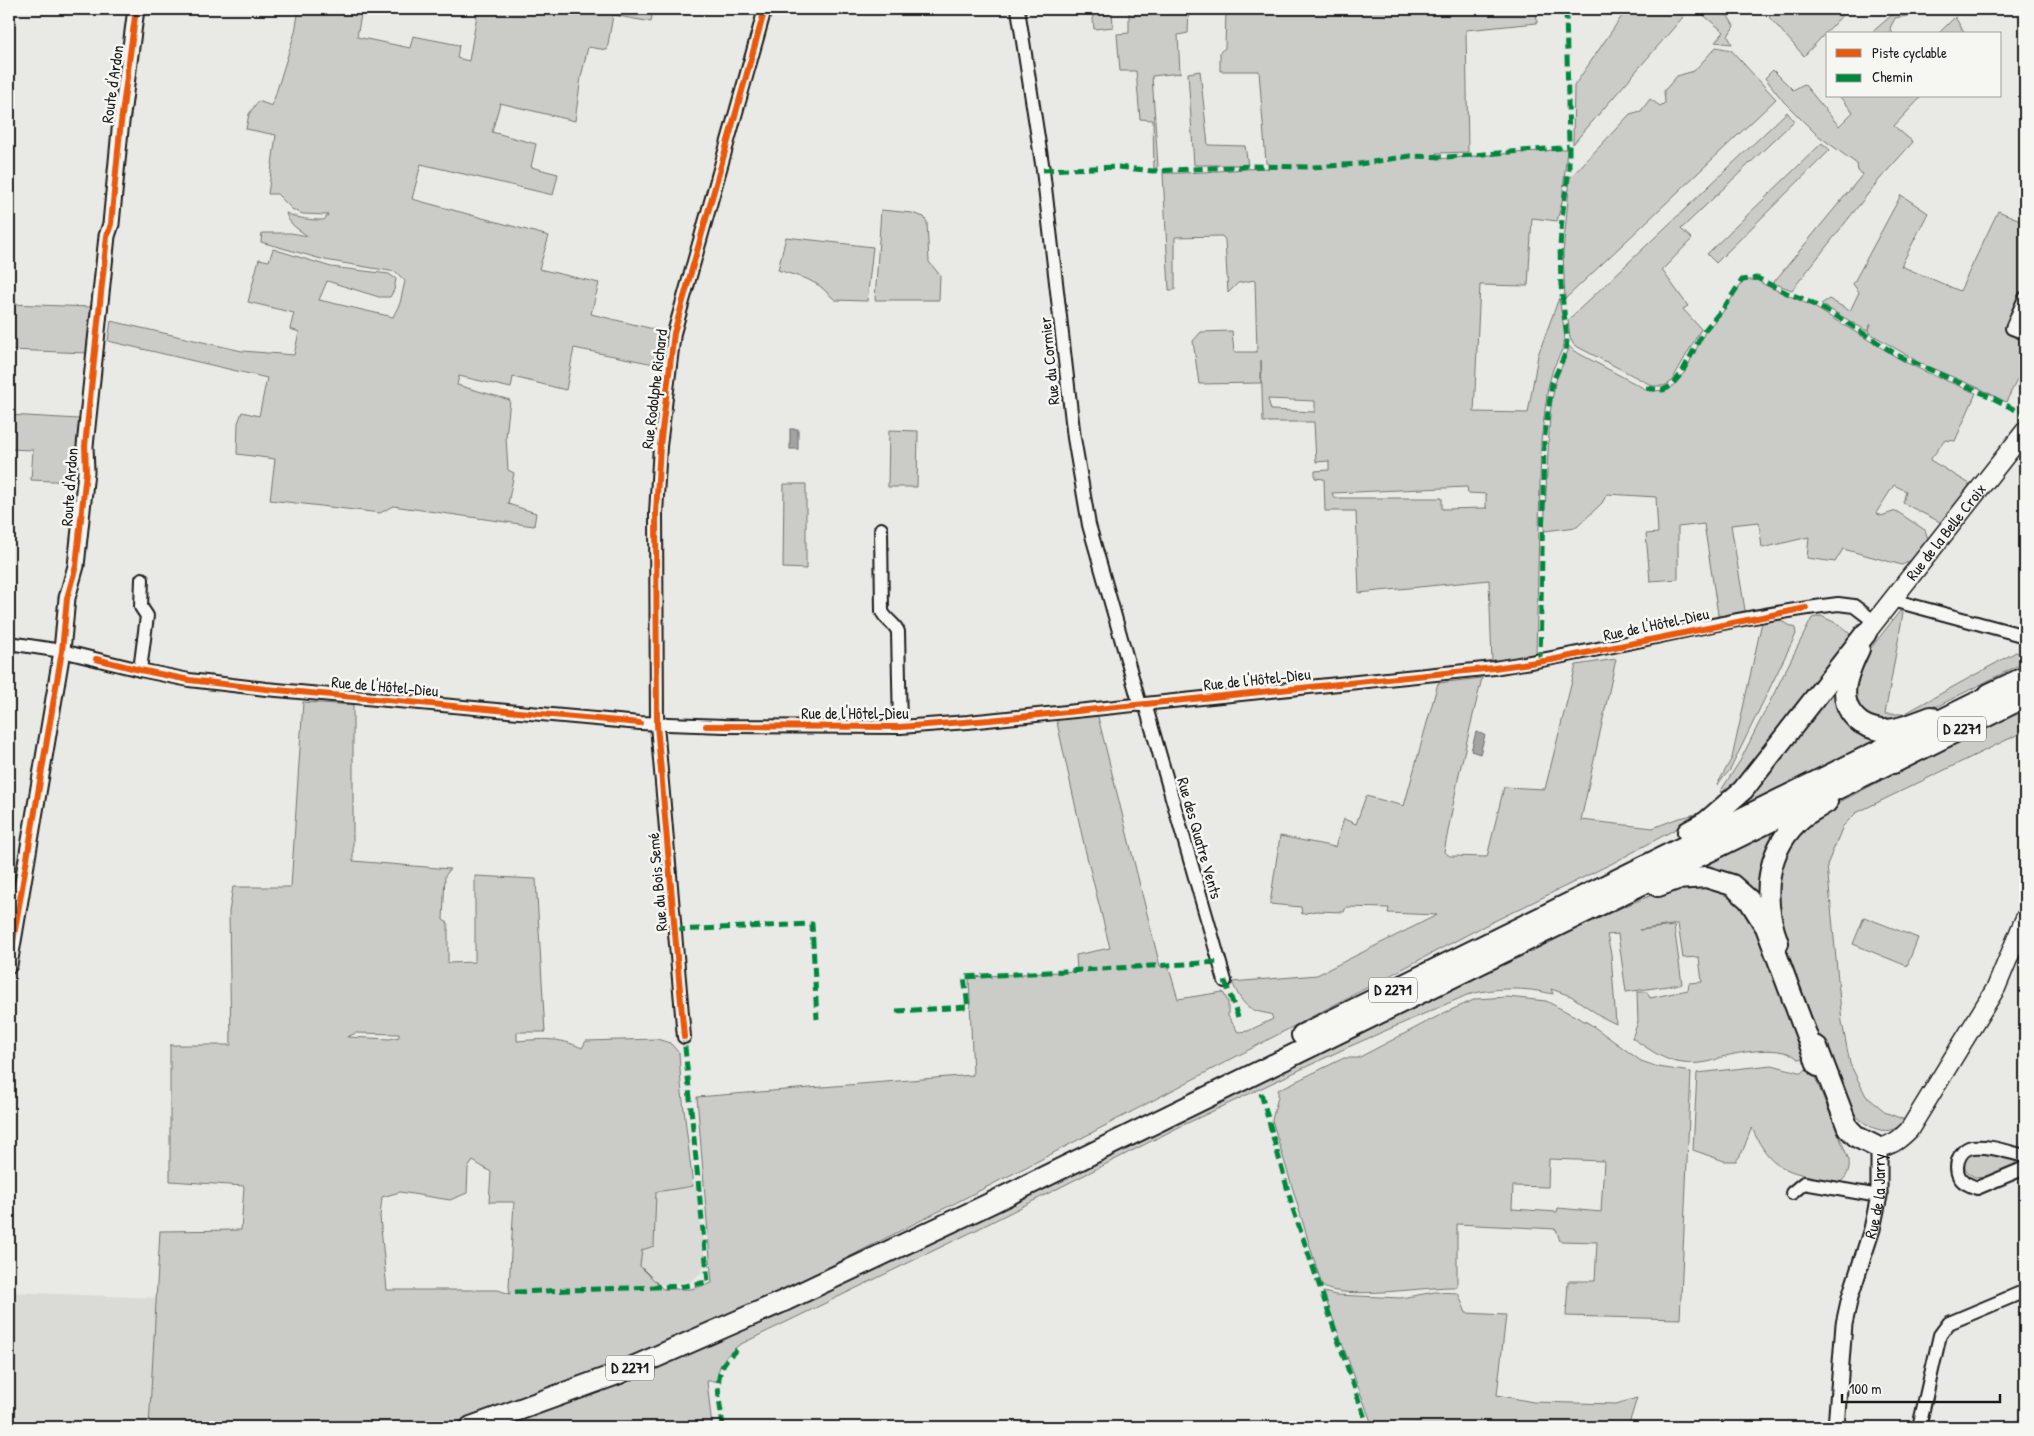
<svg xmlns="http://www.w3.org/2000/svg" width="2034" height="1436" viewBox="0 0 2034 1436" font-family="'Patrick Hand',sans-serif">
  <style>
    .built { fill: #dadad6 }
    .green { fill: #cbcbc7; stroke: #747472; fill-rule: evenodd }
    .water { fill: #a3a3a1; stroke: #6d6d6c }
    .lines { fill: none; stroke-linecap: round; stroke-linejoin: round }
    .minor-casing { stroke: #1c1c1c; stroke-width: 16 }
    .tertiary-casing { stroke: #1c1c1c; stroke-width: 19 }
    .secondary-casing { stroke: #1c1c1c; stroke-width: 21 }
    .primary-casing { stroke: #1c1c1c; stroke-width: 24 }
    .trunk-casing { stroke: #1c1c1c; stroke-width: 24 }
    .minor { stroke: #f6f6f2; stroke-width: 12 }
    .tertiary { stroke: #f6f6f2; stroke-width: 15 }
    .secondary { stroke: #f6f6f2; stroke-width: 18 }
    .primary { stroke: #f6f6f2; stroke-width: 20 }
    .trunk { stroke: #f6f6f2; stroke-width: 20 }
    .quiet { stroke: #00873e; stroke-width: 5; stroke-dasharray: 10 5; stroke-linecap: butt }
    .cycleway-casing { stroke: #f6f6f2; stroke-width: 9 }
    .cycleway { stroke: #e8590c; stroke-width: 6 }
    .labels { text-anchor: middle; stroke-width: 5; stroke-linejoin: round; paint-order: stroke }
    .shield { fill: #f6f6f2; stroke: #5d5d5c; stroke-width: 1 }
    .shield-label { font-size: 15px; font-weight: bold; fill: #1c1c1c }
    .street-label { font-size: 16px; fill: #1c1c1c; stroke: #f6f6f2 }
  </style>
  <rect width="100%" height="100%" fill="#e9e9e5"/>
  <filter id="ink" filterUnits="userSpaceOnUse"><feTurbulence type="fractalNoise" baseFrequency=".02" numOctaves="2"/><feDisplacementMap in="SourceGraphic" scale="10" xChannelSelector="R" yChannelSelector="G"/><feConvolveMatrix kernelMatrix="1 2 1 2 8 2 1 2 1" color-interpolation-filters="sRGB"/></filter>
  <g filter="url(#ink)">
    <g class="built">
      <polygon points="697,1185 705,1263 701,1273 691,1281 659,1285 640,1267 641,1250 653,1246 656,1192"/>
      <polygon points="9,1292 157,1298 149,1427 9,1427"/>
    </g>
    <g class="green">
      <path d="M299,9H362L357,37L410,48L413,36L459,45L457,58L469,61L478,9H653L651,22L613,15L607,50L588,47L581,77L575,121L500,103L492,132L536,144L531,167L558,174L553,195L421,164L412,199L549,236L539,269L599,283L591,314L670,333L664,366L574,348L566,390L513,377L511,388L459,376L457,385L510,400L506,437L508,470L514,473L508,504L536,513L534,526L393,506L380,513L270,500L275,459L237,454L238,423L242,412L259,416L267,378L108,341L111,321L242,351L294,355L299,332L290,329L294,313L248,302L259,259L269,261L273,249L331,267L389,274L396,279L394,290L390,297H379L327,281L319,300L393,317L400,303L405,281L396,272L325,260L261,242L262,233H291L308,236C299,230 289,225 286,213C299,219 310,220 324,220L328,215L303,214L293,210L277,194H268L276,135L246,129L249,114L258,101L272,106L295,32Z"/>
      <polygon points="1092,9 1112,9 1113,27 1094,29"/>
      <polygon points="1129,9 1189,9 1188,33 1178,35 1180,73 1152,76 1158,166 1154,170 1153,120 1140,119 1136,71 1120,71 1117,34 1129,33"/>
      <path d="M1226,9H1536L1537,23L1466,30L1468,152L1436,153L1437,159L1567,149L1562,202L1557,221L1532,218L1528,286L1480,285L1474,412L1528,413L1538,355L1559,298L1565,334L1562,350L1553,369L1548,387L1541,441L1536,655L1492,662L1489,580L1359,593L1356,511H1325L1324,479L1315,478V471L1329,470V461L1316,462L1314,422H1263L1261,360V383L1199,384L1193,341L1201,332L1232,331L1234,352H1257L1255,280L1238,283L1228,293L1225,240L1222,236L1175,237V290H1169L1163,173C1201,174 1238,168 1276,168L1266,163L1259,71H1220V52L1225,48ZM1268,399L1315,401V412L1271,410ZM1467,487L1468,493L1486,494V508H1487L1442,509V498H1334L1332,493Z"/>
      <polygon points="1614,9 1690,9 1573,144 1574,86 1622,16"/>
      <polygon points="1696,9 1728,9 1728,16 1734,26 1728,36 1732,44 1715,42 1724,32"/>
      <polygon points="1777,9 1848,9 1804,56 1769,17"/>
      <polygon points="1899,9 1914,9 1907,16 1895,18 1890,28 1893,34 1870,34"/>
      <polygon points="1955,17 1965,34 1938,34"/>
      <polygon points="1716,47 1731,50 1776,99 1565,299 1563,253 1570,178 1630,114 1641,111 1650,99 1660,106 1665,103 1664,91 1677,76 1694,71"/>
      <polygon points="1773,70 1793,90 1804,84 1839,126 1853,112 1839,96 1922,96 1894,126 1913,142 1879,180 1792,290 1773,283 1863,174 1858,171 1857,164 1816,134 1784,102 1765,78"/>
      <polygon points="1200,71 1208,145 1245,146 1248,165 1194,165 1188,73"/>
      <polygon points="1787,112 1794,121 1681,229 1692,239 1662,270 1688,306 1683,309 1701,329 1671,382 1664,386 1653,386 1574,345 1570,338 1568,320"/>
      <polygon points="1822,143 1830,150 1716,263 1707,254"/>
      <polygon points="1901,195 1928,213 1901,266 1960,291 1998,211 2025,222 2025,364 2006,402 1981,389 1920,363 1868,332 1871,324 1867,331 1821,304 1829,299 1850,311 1859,292 1853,284"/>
      <polygon points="881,210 912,213 924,217 927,222 929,262 940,275 939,300 875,300"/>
      <polygon points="786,237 873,247 867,301 835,300 820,286 807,279 778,270"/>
      <polygon points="1748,280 1757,280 1765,285 1814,307 1903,361 1928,373 1976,393 1955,441 1945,440 1930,460 1970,484 1942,523 1903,503 1906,491 1894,485 1876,513 1881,516 1896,511 1925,530 1928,539 1911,560 1902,565 1843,549 1835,562 1807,558 1809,537 1762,548 1759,522 1731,525 1746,616 1719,621 1704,524 1678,527 1678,579 1650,581 1646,534 1658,533 1656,497 1607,494 1602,503 1577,527 1544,531 1550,413 1555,383 1568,351 1568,345 1574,351 1649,391 1669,390 1684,373 1706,330 1720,316 1742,283"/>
      <polygon points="9,304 92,307 88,353 9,350"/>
      <polygon points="9,415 79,419 74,482 31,480 33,450 9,449"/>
      <polygon points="889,430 918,431 917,487 888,487"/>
      <polygon points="784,484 806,484 806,569 783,568"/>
      <polygon points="1900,611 1903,613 1885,714 1904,714 2016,652 2025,655 2025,662 1920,715 1901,719 1880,721 1863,711 1856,701 1853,678 1860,662"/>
      <polygon points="1821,616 1840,625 1850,634 1850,644 1729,792 1720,792 1740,761 1812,618"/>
      <polygon points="1777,619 1795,628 1796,634 1730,770 1717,785 1732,758 1762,622"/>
      <path d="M1616,659L1581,820L1653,828L1676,819L1700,813L1696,818L1613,863L1480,928L1038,1161L825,1269L706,1327L545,1393L444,1427H149L160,1231L241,1230L244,1186L170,1181V1045H231L229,912L233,887H291L303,702L353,705V861L450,869L445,876L443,920L448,923V963L475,962V876L536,879L545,1032H517V1041C543,1039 558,1037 582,1048L586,1041L657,1039L670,1043L679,1053L681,1084L693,1186L656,1192L654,1246L642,1250L640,1266L663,1289H691L712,1283L697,1097L973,1075L969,977L1077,971L1076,955L1110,948L1085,849L1056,718L1097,713L1160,966L1168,965L1178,999L1223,992L1228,1002V1016L1238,1032L1248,1031L1273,1019L1271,1014C1246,1011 1242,1003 1232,982L1317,975L1437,915L1388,913L1389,908L1346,907L1344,912L1315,911L1302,914L1301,907L1270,904L1280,836L1335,847L1344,819L1356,824L1366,796L1404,806L1438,683L1482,678L1459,774L1444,852L1450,856L1487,857L1504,787L1545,789L1576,665ZM356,1033L399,1034V1037L390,1039L347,1037ZM473,1161L491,1172L489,1202H514L509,1287L510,1294L498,1290H387L380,1217L382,1197L400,1192L450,1200L467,1193L468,1168Z"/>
      <polygon points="1844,668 1840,689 1883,737 1752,805 1710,824"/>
      <path d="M2025,707V731L1856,813L1843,826L1827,865L1842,1022L1850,1064L1866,1096L1887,1113L1905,1120C1887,1144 1857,1122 1845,1102C1840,1095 1837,1085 1834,1077L1774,915L1780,856L1814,815Z"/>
      <polygon points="1794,817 1762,888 1752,895 1687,873"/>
      <path d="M1688,885L1727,890L1756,923L1806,1058L1798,1059C1783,1044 1740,1052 1722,1057C1717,1059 1713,1061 1707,1062C1698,1064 1686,1064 1676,1062C1660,1058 1646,1047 1632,1038L1638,1022L1637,992H1647L1650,998L1688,990L1689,983L1702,982L1699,957L1683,958L1678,924L1639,930L1674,926L1682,984L1626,992L1618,934L1607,935L1611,954L1616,1024L1602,1017L1571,996L1551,989L1553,994C1524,987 1496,987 1467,995L1346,1048L1177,1128L976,1230L739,1345C725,1357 719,1361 717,1381H707L712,1427H496L521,1420L743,1330L975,1219L1489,968L1623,907L1669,888Z"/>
      <polygon points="1864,917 1918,938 1907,966 1853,944"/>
      <path d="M1507,997L1546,1001L1590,1024L1641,1061L1658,1067L1691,1072L1680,1319L1566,1316L1568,1281H1595L1597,1242L1560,1241L1556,1229L1457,1224V1287C1428,1286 1343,1301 1322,1286L1272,1120L1278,1097V1090L1344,1058H1358L1444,1013L1476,999ZM1549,1159L1604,1161L1601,1212L1558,1208L1557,1212L1512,1209L1513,1186L1548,1187Z"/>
      <path d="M1772,1065L1802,1073L1806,1069L1812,1070L1849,1160C1850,1170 1847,1179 1838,1183C1793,1171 1773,1176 1752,1128C1746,1139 1745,1151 1736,1161H1724L1693,1150L1697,1073Z"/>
      <path d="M1976,1148L2016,1160L2014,1165L1982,1178L1975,1177C1966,1173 1964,1168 1964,1159Z"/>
      <polygon points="1323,1292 1336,1295 1401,1298 1435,1292 1458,1293 1466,1313 1506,1315 1497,1395 1533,1402 1616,1404 1637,1398 1628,1427 1373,1427"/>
    </g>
    <g class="water">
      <rect x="790" y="429" width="8" height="20"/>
      <polygon points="1476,732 1485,735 1480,754 1471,751"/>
    </g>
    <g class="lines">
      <g class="minor-casing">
        <g id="minor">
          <polyline points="1018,9 1043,170 1074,438 1089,525 1140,705"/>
          <polyline points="2025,298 2012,328 2025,333"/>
          <path d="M881,529L882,611C885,620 896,624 898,632L900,727"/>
          <polyline points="1892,600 2025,636"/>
          <path d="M9,643L62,651L140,670L189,680L266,689L640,723L724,726L900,727L968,722L1494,668C1609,651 1722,618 1838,604L1854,606L1875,622"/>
          <polyline points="140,670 147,616 141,607 142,579"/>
          <polyline points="1145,704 1225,981"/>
          <polyline points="684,1037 657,725 656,513 660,446 674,333 765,9"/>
          <path d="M2025,1156C2008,1152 1989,1145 1972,1147C1957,1150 1952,1172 1963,1181C1966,1184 1972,1186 1977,1188L2025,1168"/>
          <polyline points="1792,1193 1804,1183 1879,1196"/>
          <polyline points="1919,1427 1940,1335 1949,1323 2025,1291"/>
          <polyline points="2022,1427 2025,1426"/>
        </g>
      </g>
      <g class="tertiary-casing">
        <g id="tertiary">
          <polyline points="9,965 62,651 67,598 76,566 86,472 85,446 107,236 111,224 120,130 136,9"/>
          <path id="s1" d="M1836,1427L1844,1324L1850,1297L1872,1229L1879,1196V1148"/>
        </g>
      </g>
      <g class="secondary-casing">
        <g id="secondary">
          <path id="s2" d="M1866,633L2025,431"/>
          <path d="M1879,1148C1892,1145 1899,1140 1909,1130L1996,988L2025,918"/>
        </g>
      </g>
      <g class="primary-casing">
        <g id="primary">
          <path d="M1859,649C1847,674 1834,703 1861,723C1867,727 1879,731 1887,730C1902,729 1917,722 1931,717"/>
          <polyline points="1989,694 2025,677"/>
          <polyline points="1893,763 2025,697"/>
          <path d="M1778,943C1761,898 1765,848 1804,816C1811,811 1820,807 1827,802"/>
          <polyline points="1817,1047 1848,1128 1857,1137 1879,1148"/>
        </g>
      </g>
      <g class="trunk-casing">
        <g id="trunk">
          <polyline points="1688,832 1706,822 1743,790 1866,633"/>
          <polyline points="1658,886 1677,879 1706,877 1732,885 1749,900 1766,927 1818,1066"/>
          <polyline points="1302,1035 2004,689"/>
          <polyline points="471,1427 617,1374 786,1300 991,1203 1908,754"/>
        </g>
      </g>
      <use href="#minor" class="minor"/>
      <use href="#tertiary" class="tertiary"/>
      <use href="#secondary" class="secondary"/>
      <use href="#primary" class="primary"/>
      <use href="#trunk" class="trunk"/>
      <g class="quiet">
        <polyline points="1043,170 1118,167 1153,171 1251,166 1313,167 1359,164 1410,156 1447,157 1560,148 1569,146"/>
        <polyline points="1646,388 1663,390 1671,386 1681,374 1704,331 1725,306 1742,280 1757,278 1787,293 1801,298 1833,314 1899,356 1989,396 2025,415"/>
        <polyline points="1540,661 1544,441 1552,383 1566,352 1567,339 1561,285 1560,247 1562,217 1569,168 1569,146 1566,9"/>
        <polyline points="675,930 812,924 817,1019"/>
        <polyline points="1225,981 1238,1017"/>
        <polyline points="896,1011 968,1007 964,977 1219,962"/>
        <polyline points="1261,1093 1293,1209 1368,1427"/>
        <polyline points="515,1292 684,1286 708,1282 684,1037"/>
        <path d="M723,1427C720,1398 709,1370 737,1350"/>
      </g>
      <g class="cycleway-casing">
        <g id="cycleway">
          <polyline points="96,659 140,670 189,680 266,689 640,723"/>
          <polyline points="706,726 900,727 990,720 1494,668 1551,660 1806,608"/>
          <polyline points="9,965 62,651 67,598 76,566 86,472 85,446 107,236 111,224 120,130 136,9"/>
          <polyline points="684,1037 657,725 656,513 660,446 674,333 765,9"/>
        </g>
      </g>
      <use href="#cycleway" class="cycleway"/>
    </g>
  </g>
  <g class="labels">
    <g class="shield">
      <rect x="1938" y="716.5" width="48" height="25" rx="4"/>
      <rect x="1369" y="977.5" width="48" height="25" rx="4"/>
      <rect x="606" y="1355.5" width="48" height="25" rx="4"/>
    </g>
    <g class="shield-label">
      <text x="1962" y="734">D 2271</text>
      <text x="1393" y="995">D 2271</text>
      <text x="630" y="1373">D 2271</text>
    </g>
    <g class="street-label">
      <text transform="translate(112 84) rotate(-82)" y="6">Route d'Ardon</text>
      <text transform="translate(1049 361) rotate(-96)" y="6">Rue du Cormier</text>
      <text transform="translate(654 389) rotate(-83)" y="6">Rue Rodolphe Richard</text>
      <text transform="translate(69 487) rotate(-86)" y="6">Route d'Ardon</text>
      <text dy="6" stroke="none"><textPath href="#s2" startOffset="129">Rue de la Belle Croix</textPath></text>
      <text transform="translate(1656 624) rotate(-12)" y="6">Rue de l'Hôtel-Dieu</text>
      <text transform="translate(1257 679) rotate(-6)" y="6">Rue de l'Hôtel-Dieu</text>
      <text transform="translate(385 686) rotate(5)" y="6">Rue de l'Hôtel-Dieu</text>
      <text x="855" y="719">Rue de l'Hôtel-Dieu</text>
      <text transform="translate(1200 838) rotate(74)" y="6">Rue des Quatre Vents</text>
      <text transform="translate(657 882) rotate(-95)" y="6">Rue du Bois Semé</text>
      <text dy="6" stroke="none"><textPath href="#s1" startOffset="236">Rue de la Jarry</textPath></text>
    </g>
  </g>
  <rect width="2034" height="1436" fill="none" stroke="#f6f6f2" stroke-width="30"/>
  <rect x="15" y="15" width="2004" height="1406" fill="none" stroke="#1c1c1c" stroke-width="2" filter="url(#ink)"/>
  <rect x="1826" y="32" width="175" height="65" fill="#f6f6f2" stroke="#9f9f9c"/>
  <rect x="1836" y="49" width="25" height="8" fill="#e8590c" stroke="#9f9f9c"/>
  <text x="1872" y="58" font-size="15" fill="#1c1c1c">Piste cyclable</text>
  <rect x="1836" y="74" width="25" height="8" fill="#00873e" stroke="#9f9f9c"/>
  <text x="1872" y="82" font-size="15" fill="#1c1c1c">Chemin</text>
  <path d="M1842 1394v8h158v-8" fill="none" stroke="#1c1c1c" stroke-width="2.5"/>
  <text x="1849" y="1394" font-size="15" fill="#1c1c1c" stroke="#f6f6f2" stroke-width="4" paint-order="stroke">100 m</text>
</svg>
